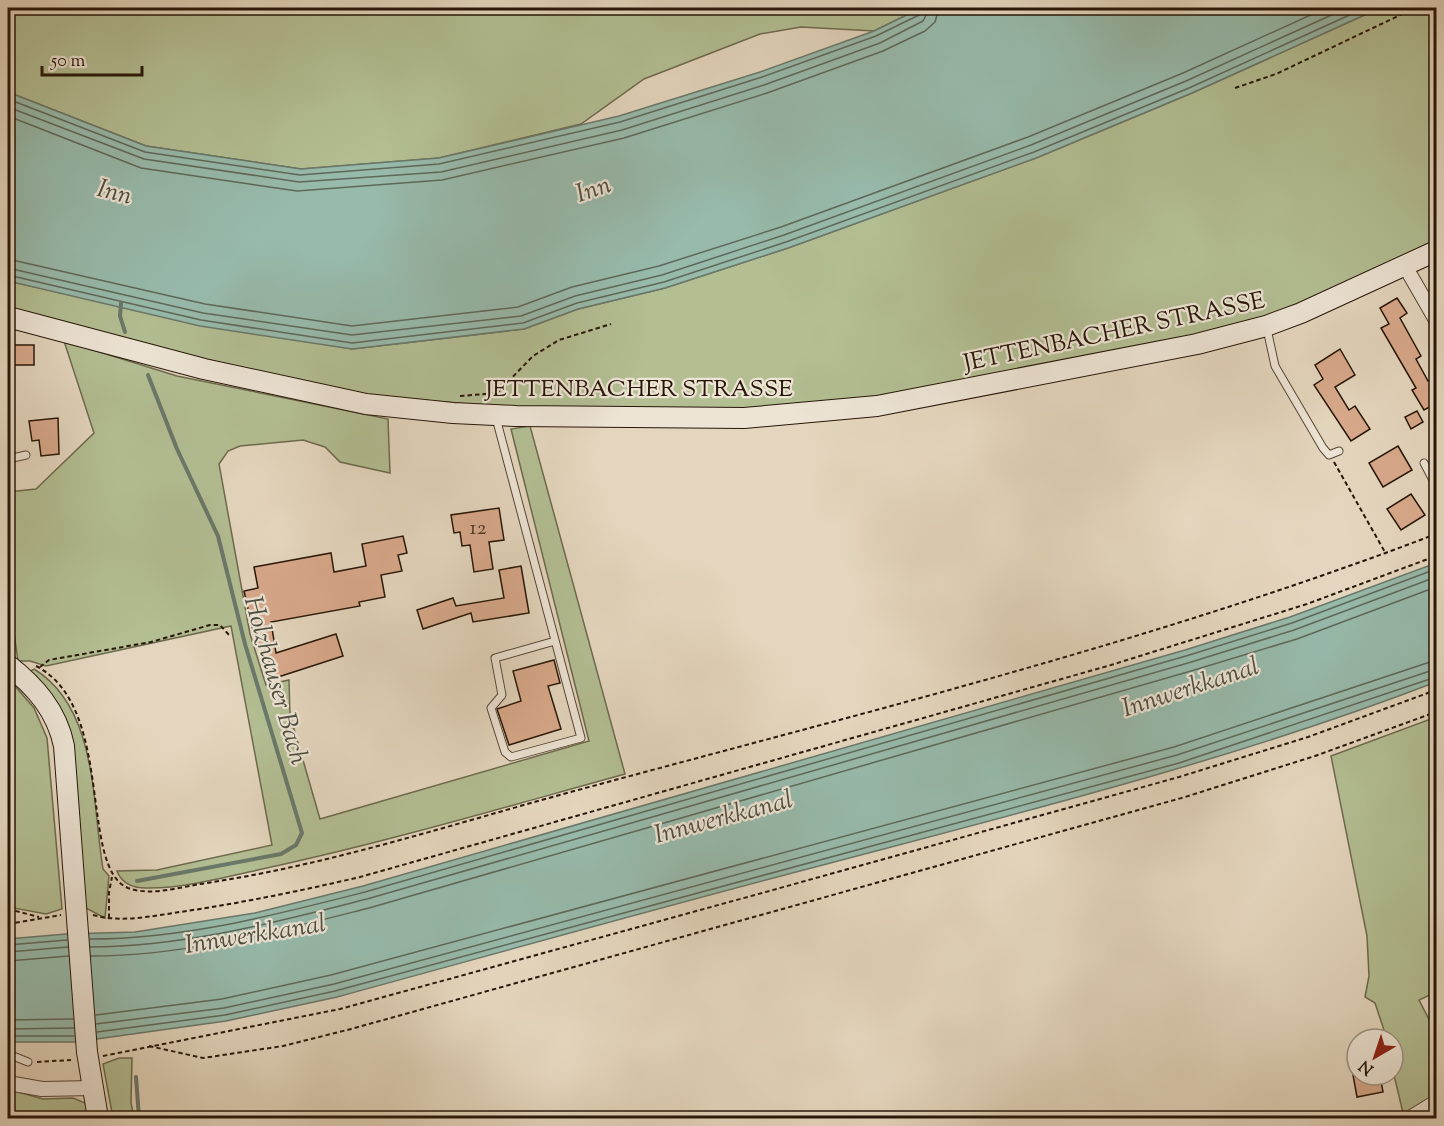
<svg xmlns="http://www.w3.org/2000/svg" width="1444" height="1126" viewBox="0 0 1444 1126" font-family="'Sorts Mill Goudy',serif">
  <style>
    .green { fill: #b3be93; stroke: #6d6a4e; stroke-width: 1.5 }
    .water { fill: #97baab; stroke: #6a786a; stroke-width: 1.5 }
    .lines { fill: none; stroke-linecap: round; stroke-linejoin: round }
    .shore { stroke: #5f685a; stroke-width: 1.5 }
    .stream { stroke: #6a786a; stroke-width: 4 }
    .building { fill: #d8a98b; stroke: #271608; stroke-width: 1.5 }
    .lane-casing { stroke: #564636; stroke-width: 9 }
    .street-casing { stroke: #564636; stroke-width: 16 }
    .secondary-casing { stroke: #271608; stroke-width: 22 }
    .path { stroke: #271608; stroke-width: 2; stroke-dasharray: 4.5 3; stroke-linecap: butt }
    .lane { stroke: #ede4d5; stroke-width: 7 }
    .street { stroke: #ede4d5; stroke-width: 14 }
    .secondary { stroke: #ede4d5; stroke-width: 20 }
    .labels { text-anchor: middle; stroke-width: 4.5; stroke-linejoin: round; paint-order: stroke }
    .number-label { font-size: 21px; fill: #533b29 }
    .street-label { font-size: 24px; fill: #271608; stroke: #ede4d5 }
    .water-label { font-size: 26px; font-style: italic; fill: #4e4f41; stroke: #ede4d5 }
  </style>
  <rect width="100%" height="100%" fill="#e4d6be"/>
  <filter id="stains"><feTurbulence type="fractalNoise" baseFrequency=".00333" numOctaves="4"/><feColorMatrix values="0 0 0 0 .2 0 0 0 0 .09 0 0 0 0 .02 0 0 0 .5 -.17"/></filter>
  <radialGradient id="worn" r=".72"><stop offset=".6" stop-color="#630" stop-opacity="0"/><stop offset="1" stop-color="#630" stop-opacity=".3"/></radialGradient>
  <g class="green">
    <polygon points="8,8 921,8 874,31 801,27 760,34 644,79 581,124 439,158 301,169 146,146 8,92"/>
    <polygon points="1380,8 1436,8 1436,244 1251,324 872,399 766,409 532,409 371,396 281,381 8,312 8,281 120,306 352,349 524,329 578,309 665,288 788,248 1036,158 1192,93"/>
    <path d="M64,341L177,376L388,419L390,473L340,462L325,447L303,440L240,446L228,451L219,464L250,634L266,685L289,680L290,715L320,819L589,741L511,429L530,426L625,774C509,806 394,840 276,866C238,874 184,889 146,888C133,888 122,884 117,871L157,870L272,845L231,626L46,666L30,661H18L8,590V492L36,489L94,433Z"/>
    <path d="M34,669C98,708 92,804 103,869L109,876L105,918L82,906L71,762L27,673Z"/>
    <polygon points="8,678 34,708 47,738 62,909 46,914 8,907 8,839 14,836 8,821"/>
    <polygon points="1436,717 1436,992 1419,1000 1436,1033 1436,1097 1404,1117 1393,1071 1393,1039 1387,1039 1375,1003 1365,997 1369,976 1367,936 1331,756"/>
    <polygon points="119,1058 132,1058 131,1103 134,1118 113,1118 103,1064"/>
    <polygon points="8,1089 43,1099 73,1098 85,1103 91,1118 8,1118"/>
  </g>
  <g class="water">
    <polygon points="921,8 1380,8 1192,93 1036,158 788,248 665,288 578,309 524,329 352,349 200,326 8,281 8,92 146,146 301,169 439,158 619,116 760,72 874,31"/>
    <path d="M1436,563V682C1236,759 1027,811 819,866C658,908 498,953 337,997L226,1021L75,1042H8V939L66,934L135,932L255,913L363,886L1185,650L1290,617Z"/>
  </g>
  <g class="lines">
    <g class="shore">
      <polyline points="8,99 145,152 300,175 439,164 620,122 762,77 876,36 919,15 922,8"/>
      <polyline points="8,107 144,159 299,182 441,172 622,130 764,85 880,43 923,21 930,8"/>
      <polyline points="8,116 141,168 297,191 442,180 624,138 767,93 883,51 925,31 935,22 939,8"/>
      <polyline points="8,259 205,304 352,326 518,307 572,287 659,266 781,227 1028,137 1183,73 1326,8"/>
      <polyline points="8,268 203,313 352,335 521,316 575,296 662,275 784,235 1031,145 1186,81 1347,8"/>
      <polyline points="8,275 201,320 352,343 523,323 577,303 664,282 786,242 1034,152 1189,88 1365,8"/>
      <path d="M90,939C183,939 275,915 365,892L1186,656L1292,623L1436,569"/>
      <polyline points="8,945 67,940"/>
      <path d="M90,947C184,947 276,922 367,899L1188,663L1294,630L1436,577"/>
      <polyline points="8,952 68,947"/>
      <path d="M91,956C185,956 278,931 369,908L1191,671L1297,639L1436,587"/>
      <polyline points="8,961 69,956"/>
      <polyline points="96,1015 222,999 331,975 1174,747 1436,660"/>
      <polyline points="8,1020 73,1019"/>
      <polyline points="96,1024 224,1008 334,984 1177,755 1436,669"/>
      <polyline points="8,1029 74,1028"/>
      <polyline points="97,1032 225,1015 335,991 1179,763 1436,677"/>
      <polyline points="8,1036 74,1036"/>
    </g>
    <g class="stream">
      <polyline points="121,303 120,316 125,332"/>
      <polyline points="137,881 281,854 296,845 302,833 245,644 218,536 177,449 148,375"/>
      <polyline points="136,1077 139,1118"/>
    </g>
  </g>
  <g class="building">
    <polygon points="1397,298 1407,313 1400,318 1421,356 1416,359 1428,381 1437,376 1437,403 1424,410 1412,390 1416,388 1381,328 1389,324 1380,308"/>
    <rect x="12" y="345" width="22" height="20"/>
    <polygon points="1340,349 1355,375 1335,387 1349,410 1355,406 1370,429 1351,441 1314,385 1323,379 1315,365"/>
    <polygon points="1417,411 1423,422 1411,429 1405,417"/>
    <polygon points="58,418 59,454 41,456 39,440 32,441 29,421"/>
    <polygon points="1398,446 1412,470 1383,487 1369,463"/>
    <polygon points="1411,494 1425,515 1401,530 1387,509"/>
    <polygon points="499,508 504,540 489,542 493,569 474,572 470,545 462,546 460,532 454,533 451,515"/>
    <polygon points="403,536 407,553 398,555 402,571 381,575 385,597 359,602 360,606 271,622 276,653 336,634 343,656 275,678 264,647 257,648 244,591 258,588 254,567 331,553 334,572 366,566 362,544"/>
    <polygon points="521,566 529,613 473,622 471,613 423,629 417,610 453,598 456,606 504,598 499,570"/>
    <polygon points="554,660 560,683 548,686 561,729 509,745 497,709 521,701 513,671"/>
    <polygon points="1353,1075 1380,1075 1383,1092 1357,1097"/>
  </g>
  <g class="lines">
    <g class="lane-casing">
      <g id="lane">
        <polyline points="1267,329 1275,366 1323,448 1329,455 1339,451"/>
        <polyline points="496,418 581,738 511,757 505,752 491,708 502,695 495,658 555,641"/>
        <polyline points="8,459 26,455"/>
        <polyline points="1424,463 1436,486"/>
        <polyline points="8,1054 28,1062"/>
      </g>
    </g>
    <g class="street-casing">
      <g id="street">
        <polyline points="1405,266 1436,320"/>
        <polyline points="8,1083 42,1089 93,1088"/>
        <polyline points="1410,1118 1436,1102"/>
      </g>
    </g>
    <g class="secondary-casing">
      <g id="secondary">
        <polyline points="8,317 204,369 366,404 453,413 516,416 744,418 877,406 1197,344 1266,326 1301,313 1436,251"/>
        <path d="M8,665C35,686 57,711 64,746L87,1052L98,1118"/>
      </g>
    </g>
    <g class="path">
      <polyline points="1235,88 1276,74 1415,8"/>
      <polyline points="460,396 497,393 533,356 559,340 611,324"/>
      <polyline points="1334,462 1386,554"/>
      <path d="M36,666C116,707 78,867 128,888C150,896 177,888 200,884C317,867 431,831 545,799C845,717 1146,645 1436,534"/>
      <polyline points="40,667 49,660 151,642 210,625 220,625 230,636"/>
      <polyline points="8,909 39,917"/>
      <path d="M93,915C121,923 152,916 180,912C241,903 300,891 360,877L1111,665L1307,604L1436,556"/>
      <polyline points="109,918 109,892 112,877"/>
      <polyline points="8,924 61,915"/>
      <polyline points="149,1046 203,1058 283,1046 351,1029 1185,797 1315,756 1436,712"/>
      <polyline points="103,1056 340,1009 762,893 1179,777 1308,737 1436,690"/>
      <polyline points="37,1062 71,1060"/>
    </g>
    <use href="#lane" class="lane"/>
    <use href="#street" class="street"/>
    <use href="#secondary" class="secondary"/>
  </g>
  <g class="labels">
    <g class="number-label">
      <text x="478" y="534">12</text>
    </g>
    <g class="street-label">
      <text transform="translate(1114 331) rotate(-12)" y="8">JETTENBACHER STRASSE</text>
      <text x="639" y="396">JETTENBACHER STRASSE</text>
    </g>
    <g class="water-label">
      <text transform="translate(593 188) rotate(-18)" y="9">Inn</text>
      <text transform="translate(115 191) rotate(15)" y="9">Inn</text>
      <text transform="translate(277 680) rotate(74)" y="9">Holzhauser Bach</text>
      <text transform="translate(1190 686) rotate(-18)" y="9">Innwerkkanal</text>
      <text transform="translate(723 816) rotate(-15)" y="9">Innwerkkanal</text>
      <text transform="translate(255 933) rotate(-9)" y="9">Innwerkkanal</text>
    </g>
  </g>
  <rect width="1444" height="1126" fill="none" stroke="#e4d6be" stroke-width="30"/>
  <rect x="9" y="9" width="1426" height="1108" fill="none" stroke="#271608" stroke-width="3"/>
  <rect x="15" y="15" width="1414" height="1096" fill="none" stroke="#271608" stroke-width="1.5"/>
  <g transform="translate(1375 1057) rotate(219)"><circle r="28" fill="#ede4d5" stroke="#9e9283" stroke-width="1.5"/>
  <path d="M0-4.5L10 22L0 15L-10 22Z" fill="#8f2418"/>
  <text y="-9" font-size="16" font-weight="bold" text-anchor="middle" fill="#271608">N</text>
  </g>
  <path d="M42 66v9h100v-9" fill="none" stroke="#271608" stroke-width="3"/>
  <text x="51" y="66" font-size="18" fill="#271608" stroke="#ede4d5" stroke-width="4.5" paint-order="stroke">50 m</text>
  <rect width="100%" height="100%" filter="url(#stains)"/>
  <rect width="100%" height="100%" fill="url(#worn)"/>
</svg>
